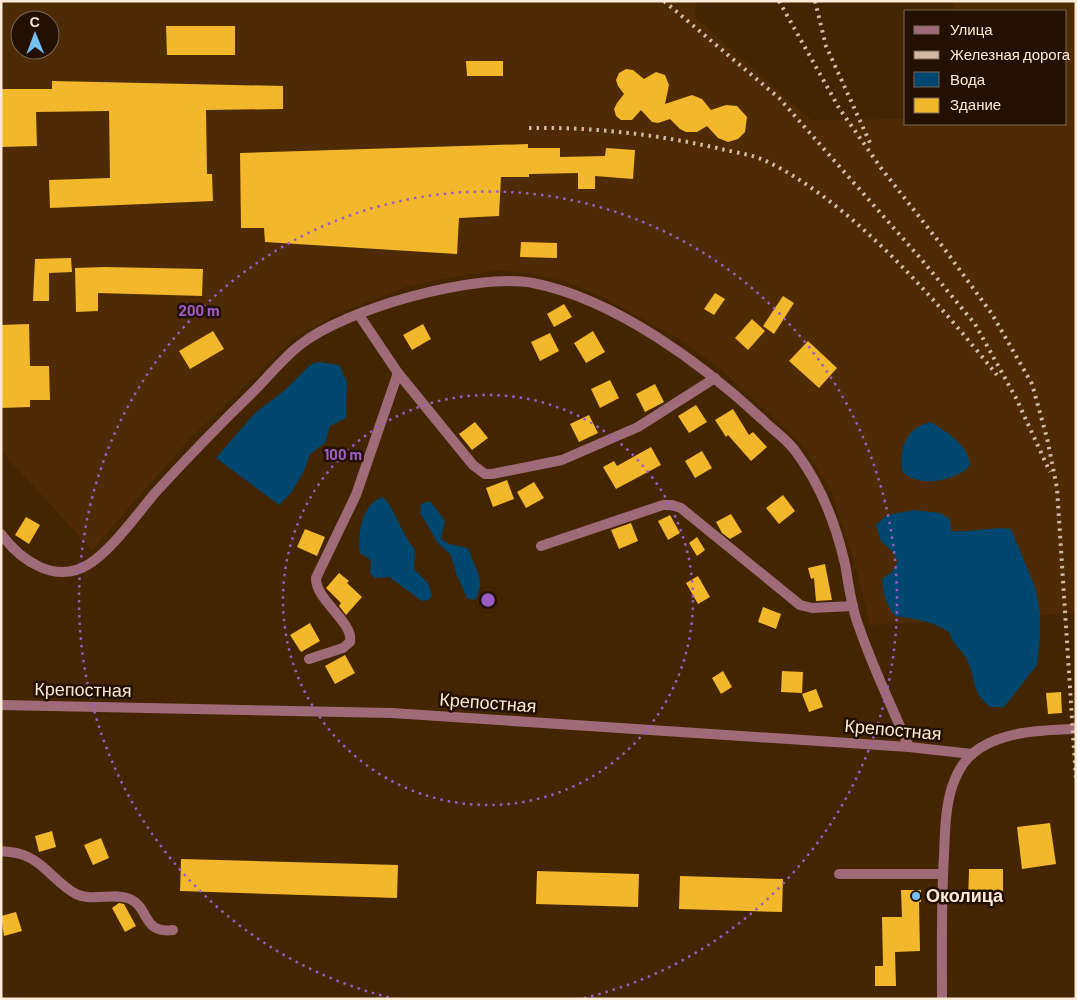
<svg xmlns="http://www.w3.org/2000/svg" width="1077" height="1000" viewBox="0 0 1077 1000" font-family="Barlow,sans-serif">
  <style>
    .built { fill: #4e2b04; fill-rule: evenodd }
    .water { fill: #004770 }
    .building { fill: #f2b72b }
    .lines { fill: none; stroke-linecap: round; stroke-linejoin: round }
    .minor { stroke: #a06b78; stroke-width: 10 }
    .tertiary { stroke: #a06b78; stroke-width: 10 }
    .rail { stroke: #d1b9a3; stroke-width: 4; stroke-dasharray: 2.5 5; stroke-linecap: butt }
    .ring { fill: none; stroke: #9c5cc5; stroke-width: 2.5; stroke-dasharray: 2.5 5 }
    .poi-dot { fill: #77bff7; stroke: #231001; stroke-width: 2 }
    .labels { text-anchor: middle; stroke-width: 5; stroke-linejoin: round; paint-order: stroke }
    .street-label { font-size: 18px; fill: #ffead8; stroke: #231001 }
    .poi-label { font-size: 18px; font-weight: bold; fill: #ffead8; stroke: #231001; text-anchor: start }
    .centre { fill: #9c5cc5; stroke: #231001; stroke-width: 2.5 }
    .ring-label { font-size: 15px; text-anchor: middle; font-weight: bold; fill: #9c5cc5; stroke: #231001; stroke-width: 5; stroke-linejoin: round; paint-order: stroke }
  </style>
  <rect width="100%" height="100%" fill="#432502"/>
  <path class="built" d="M1,1H696L695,17L811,120L906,119V124H1066V11H954V1H1076L1075,613L870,625L853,558L831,490L802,445L722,370L686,343L604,298L566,282L534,274L503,270L458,276L406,287L340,312L295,337L187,442L92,550L1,451ZM20,20H50V50H20Z"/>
  <g class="water">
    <polygon points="320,362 339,365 347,382 346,418 330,426 325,443 310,454 304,471 291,493 279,505 216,458 255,413 285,390 311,364"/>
    <path d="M931,422C946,431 970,447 970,466C954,481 919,489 902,471C899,449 906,427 931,422Z"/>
    <path d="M383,497C395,509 402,535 415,550L414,569L428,583L432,595L428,600L422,601L389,577L375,578L370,573L371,560L360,553C357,534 362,503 383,497Z"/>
    <path d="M430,501L445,521L441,539L449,544L468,548C474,568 487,579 475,600L467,598L456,573L451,555L438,543L425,521L420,513L421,504Z"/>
    <path d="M914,510L940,513L950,519L951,531C971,533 991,526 1011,529L1035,587L1040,612V638L1037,665L1004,707H990C972,692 976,682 968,662C964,651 953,646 949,632C932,621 916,619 895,616C886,604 883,594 882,579L892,572L898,561L891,550L881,541L876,525L887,515Z"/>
  </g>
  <g class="building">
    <polygon points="166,26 235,26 235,55 167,55"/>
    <polygon points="466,61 503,61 503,76 467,76"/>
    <polygon points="626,69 633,70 644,79 656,72 665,75 669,85 665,104 692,95 702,99 711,110 726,105 737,106 747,117 745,132 738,139 728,142 718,138 707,126 697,132 686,132 680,129 670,119 658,123 652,122 641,110 632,120 621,120 616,116 614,109 617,103 624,94 618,86 616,80 619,73"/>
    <polygon points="52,81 283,86 283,109 206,110 207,174 212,174 213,201 50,208 49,180 110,178 109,111 36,112 37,146 1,147 1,89 52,89"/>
    <polygon points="528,144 528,148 560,148 560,157 605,156 606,148 635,150 633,179 595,176 595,189 578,189 578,173 529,174 529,177 501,177 499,216 459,218 457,254 265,242 264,228 241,228 240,153"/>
    <polygon points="521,242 557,243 557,258 520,257"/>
    <polygon points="71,258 72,272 49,273 49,301 33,301 35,259"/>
    <polygon points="105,267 203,269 202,296 98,293 98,311 76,312 75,268"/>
    <polygon points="715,293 725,299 714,315 704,309"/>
    <polygon points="783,296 794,303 774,334 763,326"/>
    <polygon points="564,304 572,317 554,327 547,314"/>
    <polygon points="752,319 765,331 748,350 735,338"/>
    <polygon points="29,324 30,366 49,366 50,400 30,400 30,407 1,408 1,325"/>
    <polygon points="423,324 431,339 412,350 403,335"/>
    <polygon points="213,331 224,349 190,369 179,351"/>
    <polygon points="593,331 605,352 586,363 574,343"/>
    <polygon points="550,333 559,351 540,361 531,342"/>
    <polygon points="808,341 837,368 819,388 789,361"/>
    <polygon points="610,380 619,398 600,408 591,389"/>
    <polygon points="655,384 664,402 645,412 636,394"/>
    <polygon points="696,405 707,422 689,433 678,416"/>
    <polygon points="733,409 749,435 753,432 767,447 751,461 728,435 726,437 715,420"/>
    <polygon points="589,415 598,433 579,442 570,424"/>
    <polygon points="475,422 488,438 472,450 459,434"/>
    <polygon points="651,447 661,465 616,489 603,467 614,461 617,466"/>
    <polygon points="702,451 712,468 695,478 685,461"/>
    <polygon points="507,480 514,499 493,507 486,488"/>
    <polygon points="534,482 544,498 526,508 517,492"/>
    <polygon points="783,495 795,511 779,524 766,508"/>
    <polygon points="731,514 742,532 730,539 722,533 716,522"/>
    <polygon points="670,515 680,533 668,540 658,521"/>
    <polygon points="26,517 40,525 29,544 15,535"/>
    <polygon points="631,523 638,541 619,549 611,530"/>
    <polygon points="305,529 325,537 317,556 297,547"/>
    <polygon points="697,537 705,550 697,556 689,543"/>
    <polygon points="825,564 832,600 816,601 814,578 811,579 808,568"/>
    <polygon points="339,573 349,581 347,583 362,597 346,615 339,606 341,603 326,588"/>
    <polygon points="698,576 710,597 698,604 686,583"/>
    <polygon points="763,607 781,614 776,629 758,622"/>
    <polygon points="310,623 320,641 301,652 290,635"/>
    <polygon points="345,655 355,673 335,684 325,666"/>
    <polygon points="723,671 732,687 721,694 712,678"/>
    <polygon points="782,671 803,672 802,693 781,692"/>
    <polygon points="816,689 823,707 809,712 802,694"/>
    <polygon points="1061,692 1062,713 1048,714 1046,693"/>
    <polygon points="1050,823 1056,864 1022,869 1017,827"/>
    <polygon points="52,831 56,847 39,852 35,836"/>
    <polygon points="101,838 109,858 93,865 84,845"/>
    <polygon points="181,859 398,865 397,898 180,891"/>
    <polygon points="969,869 1003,869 1003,903 968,902"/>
    <polygon points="537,871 639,874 638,907 536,904"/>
    <polygon points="680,876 783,879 782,912 679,909"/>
    <polygon points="901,890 921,890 921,902 919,902 920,951 895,952 896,986 875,986 875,966 883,966 882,917 902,917"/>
    <polygon points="119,903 124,904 136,926 125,932 112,908"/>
    <polygon points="16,912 22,931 4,936 1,916"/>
  </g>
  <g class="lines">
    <g class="minor">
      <polyline points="359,315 398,373 473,465 485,474 492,474 562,460 638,427 715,378"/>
      <path d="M1,534C21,561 56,585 89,564C111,551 138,513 155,493C187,458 220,424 254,391C269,376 283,358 300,345C344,309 477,272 533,283C615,299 704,365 764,421C774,431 788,440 796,452C820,484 836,525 845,564C849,585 851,607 859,627C873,668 892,707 909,747"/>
      <polyline points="541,546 663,505 672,505 681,508 800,605 812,608 853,606"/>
      <path d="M309,659L343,648L350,642C354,622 315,600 316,578L356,495L398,373"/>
      <path d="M1,851C7,852 14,852 20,854C43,860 56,884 76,894C92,902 115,892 130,899C150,908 142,934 173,930"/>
      <polyline points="839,874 943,874"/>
    </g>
    <g class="tertiary">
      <polyline points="1,705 392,713 909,747 972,754"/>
      <path d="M942,999C942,951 941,903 944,855C945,833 945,809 952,787C956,775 961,764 971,755C997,731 1042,730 1076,729"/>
    </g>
    <g class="rail">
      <polyline points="664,1 779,98 921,259 975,324 1016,398 1050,472"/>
      <polyline points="779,1 839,108 881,168 943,247 992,314 1032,384 1047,438 1057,488 1076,780"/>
      <polyline points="815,1 826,46 871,145"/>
      <path d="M529,128C593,127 654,134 717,148C732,152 750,154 764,160C851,201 937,301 997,375"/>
    </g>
  </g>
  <g class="ring">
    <circle cx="488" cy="600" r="205"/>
    <path d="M396 999A409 409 0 1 1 580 999"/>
  </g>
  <circle class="poi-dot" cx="916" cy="896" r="5"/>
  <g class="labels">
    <g class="street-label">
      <text transform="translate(83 690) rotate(1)" y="6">Крепостная</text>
      <text transform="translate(488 703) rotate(4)" y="6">Крепостная</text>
      <text transform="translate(893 730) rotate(5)" y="6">Крепостная</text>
    </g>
    <g class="poi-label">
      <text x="926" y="902">Околица</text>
    </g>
  </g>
  <circle cx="488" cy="600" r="8" class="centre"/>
  <g class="ring-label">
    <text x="199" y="316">200 m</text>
    <text x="343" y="460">100 m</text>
  </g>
  <rect width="1077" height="1000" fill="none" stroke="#ffead8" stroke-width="5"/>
  <rect x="904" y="10" width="162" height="115" fill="#231001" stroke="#7b6757"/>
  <rect x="914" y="26" width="25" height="8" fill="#a06b78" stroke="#7b6757"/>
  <text x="950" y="35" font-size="15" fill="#ffead8">Улица</text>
  <rect x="914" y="51" width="25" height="8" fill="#d1b9a3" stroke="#7b6757"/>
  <text x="950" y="60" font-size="15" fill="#ffead8">Железная дорога</text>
  <rect x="914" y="72" width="25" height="15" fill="#004770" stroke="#7b6757"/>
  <text x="950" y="85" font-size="15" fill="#ffead8">Вода</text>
  <rect x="914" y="98" width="25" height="15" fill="#f2b72b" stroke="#7b6757"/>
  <text x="950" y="110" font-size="15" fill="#ffead8">Здание</text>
  <g transform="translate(35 35) rotate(359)"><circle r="24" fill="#231001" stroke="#7b6757"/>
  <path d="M0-4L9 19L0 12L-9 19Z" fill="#77bff7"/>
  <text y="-8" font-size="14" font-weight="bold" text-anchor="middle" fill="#ffead8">С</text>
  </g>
</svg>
